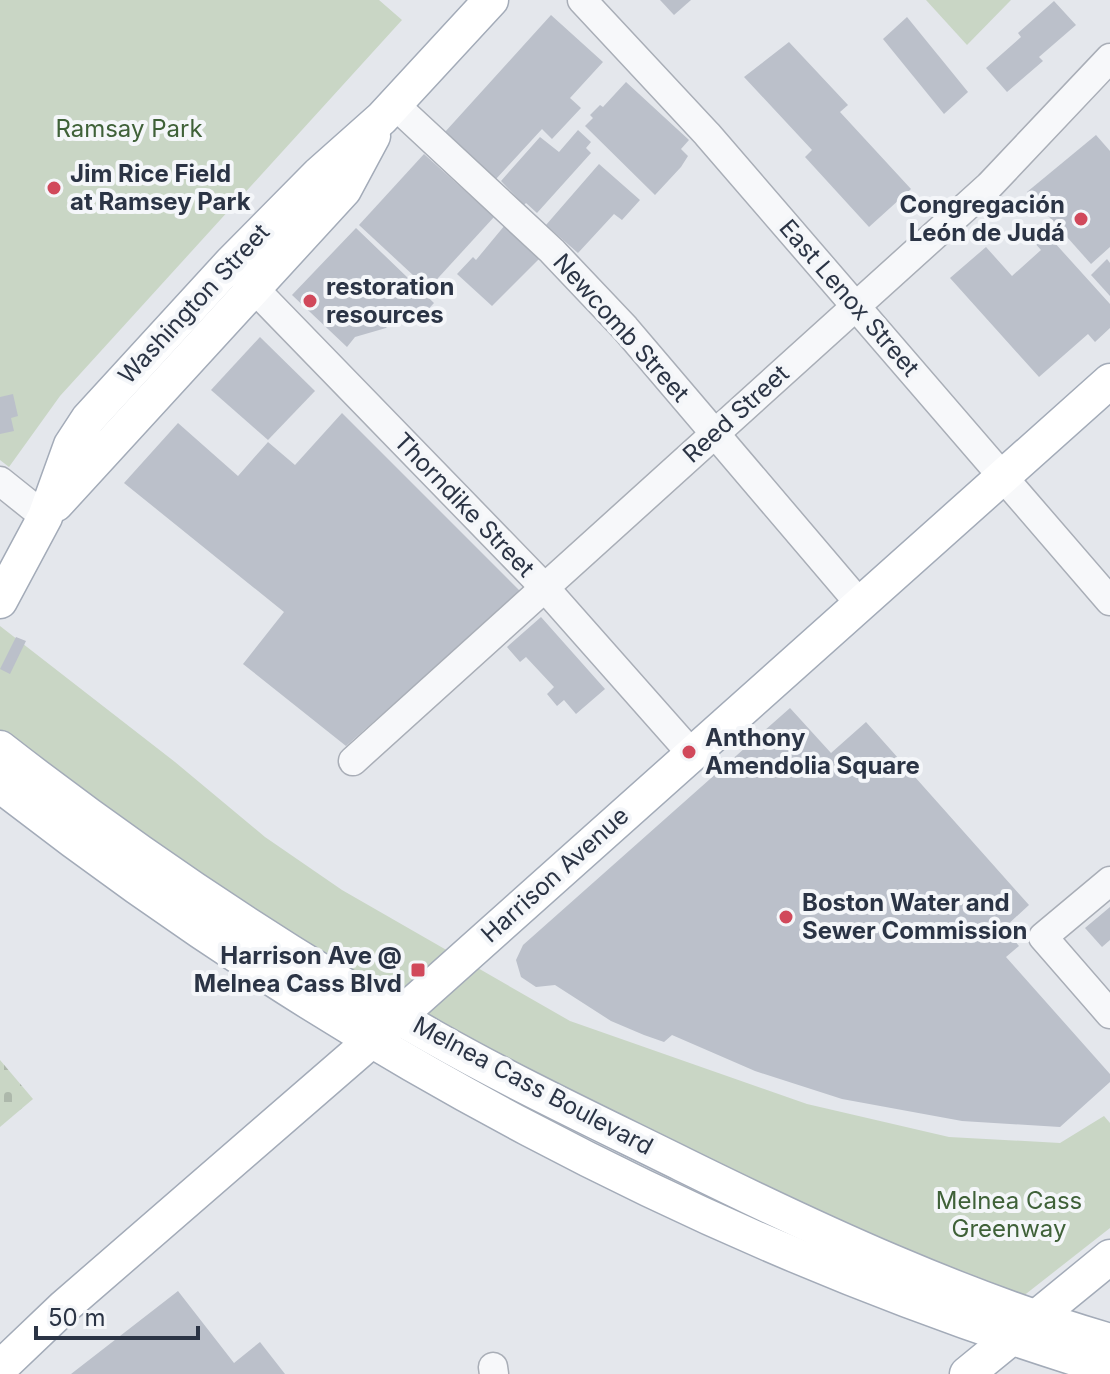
<svg xmlns="http://www.w3.org/2000/svg" width="1110" height="1374" viewBox="0 0 1110 1374" font-family="Inter,sans-serif">
  <style>
    .green { fill: #c9d6c5 }
    .cemetery { fill: url(#cemetery-stones) }
    .building { fill: #bbc0ca }
    .lines { fill: none; stroke-linecap: round; stroke-linejoin: round }
    .minor-casing { stroke: #a9aeb7; stroke-width: 31 }
    .major-casing { stroke: #a3abb8; stroke-width: 37 }
    .minor { stroke: #f7f8fa; stroke-width: 28 }
    .major { stroke: #fff; stroke-width: 34 }
    .poi-dot { fill: #d1495b; stroke: #f4f6f9; stroke-width: 3 }
    .labels { text-anchor: middle; stroke-width: 8; stroke-linejoin: round; paint-order: stroke }
    .park-label { font-size: 24px; fill: #3f6138; stroke: #f4f6f9 }
    .poi-label { font-size: 24px; font-weight: bold; fill: #2b3445; stroke: #f4f6f9; text-anchor: start }
    .street-label { font-size: 24px; fill: #2b3445; stroke: #f4f6f9 }
  </style>
  <defs>
    <pattern id="cemetery-stones" width="16" height="16" patternUnits="userSpaceOnUse" patternTransform="scale(2)"><rect width="16" height="16" fill="#c9d6c5"/><path d="M2 7V4a2 2 0 0 1 4 0v3zM10 15v-3a2 2 0 0 1 4 0v3z" fill="#adb8ab"/></pattern>
  </defs>
  <rect width="100%" height="100%" fill="#e4e7ec"/>
  <g class="green">
    <polygon points="0,0 379,0 402,20 60,396 9,467 0,460"/>
    <polygon points="926,0 1011,0 967,45"/>
    <polygon points="0,626 175,762 265,837 342,890 570,1021 807,1104 949,1137 1060,1143 1104,1116 1110,1123 1110,1228 1022,1297 899,1249 738,1173 486,1048 364,981 143,839 0,731"/>
  </g>
  <polygon class="cemetery" points="0,1060 33,1099 0,1127"/>
  <g class="building">
    <polygon points="660,0 691,0 674,15"/>
    <polygon points="1054,1 1076,25 1039,57 1043,61 1007,92 986,68 1021,37 1018,33"/>
    <polygon points="551,15 603,62 570,98 581,108 552,139 542,129 496,179 445,132"/>
    <polygon points="907,17 968,92 944,114 883,39"/>
    <polygon points="789,42 848,105 840,112 911,189 869,227 805,157 812,150 744,77"/>
    <polygon points="626,82 689,140 681,149 688,156 681,167 655,195 585,126 593,118 590,115 600,105 603,107"/>
    <polygon points="578,130 591,142 586,148 591,153 537,213 526,203 524,205 501,181 540,137 559,152"/>
    <polygon points="1096,135 1110,151 1110,247 1091,264 1027,192"/>
    <polygon points="424,154 494,217 428,289 359,225"/>
    <polygon points="599,164 640,200 622,220 614,214 578,253 546,225"/>
    <polygon points="505,225 540,258 492,306 457,274 473,257 476,260"/>
    <polygon points="356,228 434,303 422,316 416,311 405,323 397,316 386,328 355,337 347,347 292,295"/>
    <polygon points="1044,231 1110,304 1110,328 1095,342 1088,334 1039,377 950,278 986,247 1012,276 1041,250 1033,241"/>
    <polygon points="1107,259 1110,263 1110,296 1091,275"/>
    <polygon points="260,337 315,391 268,440 211,390"/>
    <polygon points="13,394 18,416 11,418 14,431 0,434 0,397"/>
    <polygon points="342,413 521,592 346,746 243,664 284,612 124,483 178,423 238,476 268,442 295,465"/>
    <polygon points="541,617 605,689 576,714 564,700 557,706 547,694 554,687 526,657 520,662 507,647"/>
    <polygon points="16,637 26,641 10,674 0,669"/>
    <polygon points="790,708 831,753 866,722 1029,905 1004,928 1019,946 1006,957 1110,1074 1110,1082 1060,1127 962,1121 842,1099 755,1071 672,1035 664,1042 644,1035 611,1021 555,985 536,987 521,977 516,960 523,945"/>
    <polygon points="1110,907 1110,940 1102,947 1085,928"/>
    <polygon points="178,1291 234,1363 260,1342 285,1374 71,1374"/>
  </g>
  <g class="lines">
    <g class="minor-casing">
      <g id="minor">
        <polyline points="582,0 707,134 1110,601"/>
        <polyline points="395,105 552,251 625,328 860,604"/>
        <polyline points="239,273 545,588 691,753"/>
        <polyline points="0,481 45,517"/>
        <polyline points="353,761 989,186 1110,58"/>
        <polyline points="1110,881 1043,937 1110,1014"/>
        <polyline points="493,1367 494,1374"/>
      </g>
    </g>
    <g class="major-casing">
      <g id="major">
        <polyline points="56,504 344,190 373,136"/>
        <polyline points="0,601 45,517 71,445 88,419 231,263 319,174 382,118 491,0"/>
        <path d="M0,748C136,854 282,952 433,1037C514,1083 599,1123 682,1164C820,1232 962,1298 1110,1341"/>
        <path d="M0,785C331,1044 707,1247 1110,1369"/>
        <polyline points="0,1368 64,1307 372,1040 1110,381"/>
        <polyline points="967,1374 1110,1257"/>
      </g>
    </g>
    <use href="#minor" class="minor"/>
    <use href="#major" class="major"/>
  </g>
  <g class="poi-dot">
    <circle cx="54" cy="188" r="8"/>
    <circle cx="1081" cy="219" r="8"/>
    <circle cx="310" cy="301" r="8"/>
    <circle cx="689" cy="752" r="8"/>
    <circle cx="786" cy="917" r="8"/>
    <rect x="410" y="962" width="16" height="16" rx="4"/>
  </g>
  <g class="labels">
    <g class="park-label">
      <text x="129" y="137">Ramsay Park</text>
      <text x="1009" y="1209">Melnea Cass<tspan x="1009" dy="28">Greenway</tspan></text>
    </g>
    <g class="poi-label">
      <text x="70" y="182">Jim Rice Field<tspan x="70" dy="28">at Ramsey Park</tspan></text>
      <text x="1065" y="213" text-anchor="end">Congregación<tspan x="1065" dy="28">León de Judá</tspan></text>
      <text x="326" y="295">restoration<tspan x="326" dy="28">resources</tspan></text>
      <text x="705" y="746">Anthony<tspan x="705" dy="28">Amendolia Square</tspan></text>
      <text x="802" y="911">Boston Water and<tspan x="802" dy="28">Sewer Commission</tspan></text>
      <text x="402" y="964" text-anchor="end">Harrison Ave @<tspan x="402" dy="28">Melnea Cass Blvd</tspan></text>
    </g>
    <g class="street-label">
      <text transform="translate(849 298) rotate(49)" y="8">East Lenox Street</text>
      <text transform="translate(194 304) rotate(-47)" y="8">Washington Street</text>
      <text transform="translate(621 328) rotate(48)" y="8">Newcomb Street</text>
      <text transform="translate(736 414) rotate(-42)" y="8">Reed Street</text>
      <text transform="translate(464 505) rotate(46)" y="8">Thorndike Street</text>
      <text transform="translate(555 875) rotate(-42)" y="8">Harrison Avenue</text>
      <text transform="translate(533 1086) rotate(28)" y="8">Melnea Cass Boulevard</text>
    </g>
  </g>
  <path d="M36 1326v12h162v-12" fill="none" stroke="#2b3445" stroke-width="4"/>
  <text x="48" y="1326" font-size="24" fill="#2b3445" stroke="#f4f6f9" stroke-width="6" paint-order="stroke">50 m</text>
</svg>
